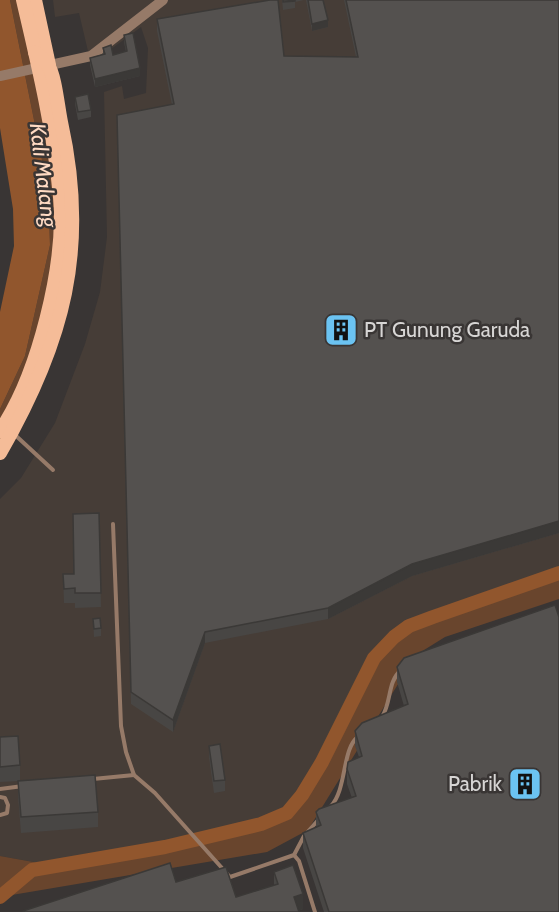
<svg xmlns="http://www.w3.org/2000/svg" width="559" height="912" viewBox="0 0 559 912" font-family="Cabin,sans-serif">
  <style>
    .built { fill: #463d37 }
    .green { fill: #69452d }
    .water { fill: #91562d }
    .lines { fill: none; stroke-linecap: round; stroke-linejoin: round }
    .river { stroke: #91562d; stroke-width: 14 }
    .service { stroke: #967a68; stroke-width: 4 }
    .tertiary { stroke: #967a68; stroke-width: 10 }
    .primary { stroke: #f5bc98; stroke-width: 14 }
    .wall { fill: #484644 }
    .shaded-wall { fill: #3b3937 }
    .building { fill: #54514f; stroke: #3b3937; stroke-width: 1.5 }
    .labels { text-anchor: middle; stroke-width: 5; stroke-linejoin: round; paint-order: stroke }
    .poi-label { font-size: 21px; fill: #d7d5d4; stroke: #393534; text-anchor: start }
    .water-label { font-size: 22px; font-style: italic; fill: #ffdbc4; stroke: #393534 }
  </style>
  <rect width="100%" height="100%" fill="#393534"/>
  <polygon class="built" points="53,0 559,0 559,573 409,626 383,646 374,658 321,763 302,795 287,813 261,824 165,847 50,865 0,856 0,499 21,478 55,423 85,344 100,292 107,237 104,92 122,86 124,99 146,93 148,48 141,27 91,64 79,13 55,17"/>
  <g class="green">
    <polygon points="10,0 35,0 74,242 0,453 0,409 25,356 50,245 48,190"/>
    <polygon points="559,574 559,599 445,637 416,655 308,830 267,852 0,897 0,856 50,865 165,847 261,824 287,813 302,795 321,763 374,658 383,646 409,626"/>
  </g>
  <polygon class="water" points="0,0 10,0 48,190 50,245 25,356 0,409 0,312 14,246 13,209 0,128"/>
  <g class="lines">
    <polyline class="river" points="0,897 32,870 165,847 261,824 287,813 302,795 322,762 374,658 394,637 409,626 433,617 559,573"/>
    <g class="service">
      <polyline points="14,434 53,470"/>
      <polyline points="113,524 121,726 126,752 134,775 155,793 230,877 294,855 304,836 320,818"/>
      <path d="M382,717C392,701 387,682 401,670"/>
      <polyline points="93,779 134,775"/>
      <polyline points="0,789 23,786"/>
      <polyline points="0,797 5,798 8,805 7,813 0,815"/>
      <path d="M331,806C347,789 342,748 358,737"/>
      <polyline points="294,855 299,861 315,912"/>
    </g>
    <polyline class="tertiary" points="0,76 91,56 163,0"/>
    <g class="primary">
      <polyline points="35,0 49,65"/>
      <path d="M0,431C38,376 66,264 60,197C54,131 38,64 23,0"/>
      <path d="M0,453C64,342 89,248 61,122C58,108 55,75 48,65C45,60 39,56 35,52"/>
    </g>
  </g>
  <g class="wall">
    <polygon points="282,0 304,0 295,2 295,8 283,10"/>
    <polygon points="306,0 323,0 328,27 312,31"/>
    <polygon points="344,0 559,0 559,533 412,576 328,619 205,643 173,732 131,704 117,115 172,105 157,31 157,19 284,56 356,57"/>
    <polygon points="124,35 140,76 95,87 90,65 90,58 103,54 103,48 113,55 126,52 124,42"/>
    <polygon points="75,97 91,110 91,117 78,120 75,104"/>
    <polygon points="99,513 101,607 75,608 75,603 64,603 63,574 74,574"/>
    <polygon points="93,619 101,628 101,636 94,637"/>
    <polygon points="397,667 559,912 324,912 303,848 303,833 316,827 316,812 352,798 347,784 347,769 359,757 355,746 355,731 404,706 397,682"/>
    <polygon points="0,737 20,765 20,781 0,782"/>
    <polygon points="209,746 225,780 225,791 214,793 209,757"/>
    <polygon points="18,781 98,812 98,827 21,833 18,796"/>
    <polygon points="274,872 303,909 298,911 23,912 176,882 236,897 274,885"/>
  </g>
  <g class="shaded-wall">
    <polygon points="328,20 328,27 312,31 312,24"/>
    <polygon points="140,68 140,76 95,87 95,79"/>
    <polygon points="559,521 559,533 412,576 328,619 328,608 412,564"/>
    <polygon points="205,632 205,643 173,732 173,720"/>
    <polygon points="303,894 303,909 295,912 294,897"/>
  </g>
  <g class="building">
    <polygon points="270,0 278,0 284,56 358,57 346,0 559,0 559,521 412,564 328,608 205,632 173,720 131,692 117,115 174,104 157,19"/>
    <polygon points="283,0 295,0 295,1 283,2"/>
    <polygon points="308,0 323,0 328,20 312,24"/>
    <polygon points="133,33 140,68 95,79 90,58 105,54 103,48 111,45 113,55 127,51 124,35"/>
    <polygon points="88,94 91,110 78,112 75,97"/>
    <polygon points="99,513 101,593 75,593 75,588 64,589 63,574 74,574 73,514"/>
    <polygon points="555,605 559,617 559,912 329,912 303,833 321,825 316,812 319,809 356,796 347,769 348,762 362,756 355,731 362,723 408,704 397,667 404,658"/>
    <polygon points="100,618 101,628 94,629 93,619"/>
    <polygon points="18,736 20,765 0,767 0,737"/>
    <polygon points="220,744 225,780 214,781 209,746"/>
    <polygon points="95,775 98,812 21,817 18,781"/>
    <polygon points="170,863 176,882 226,867 236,897 278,884 274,872 293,865 303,894 294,897 299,912 23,912 23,911"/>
  </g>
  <defs>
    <g id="building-square" transform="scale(1.725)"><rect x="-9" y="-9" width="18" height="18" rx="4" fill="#6bc3f2" stroke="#393534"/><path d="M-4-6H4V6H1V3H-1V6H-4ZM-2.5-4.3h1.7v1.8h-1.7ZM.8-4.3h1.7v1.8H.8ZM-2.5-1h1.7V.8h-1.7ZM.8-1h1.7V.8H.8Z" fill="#111"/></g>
  </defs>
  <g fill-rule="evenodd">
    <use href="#building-square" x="341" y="330"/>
    <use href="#building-square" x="525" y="784"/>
  </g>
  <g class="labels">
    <g class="poi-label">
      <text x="364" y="337">PT Gunung Garuda</text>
      <text x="502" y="791" text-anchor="end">Pabrik</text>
    </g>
    <g class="water-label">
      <text transform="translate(44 175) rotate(83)" y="8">Kali Malang</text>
    </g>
  </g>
</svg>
